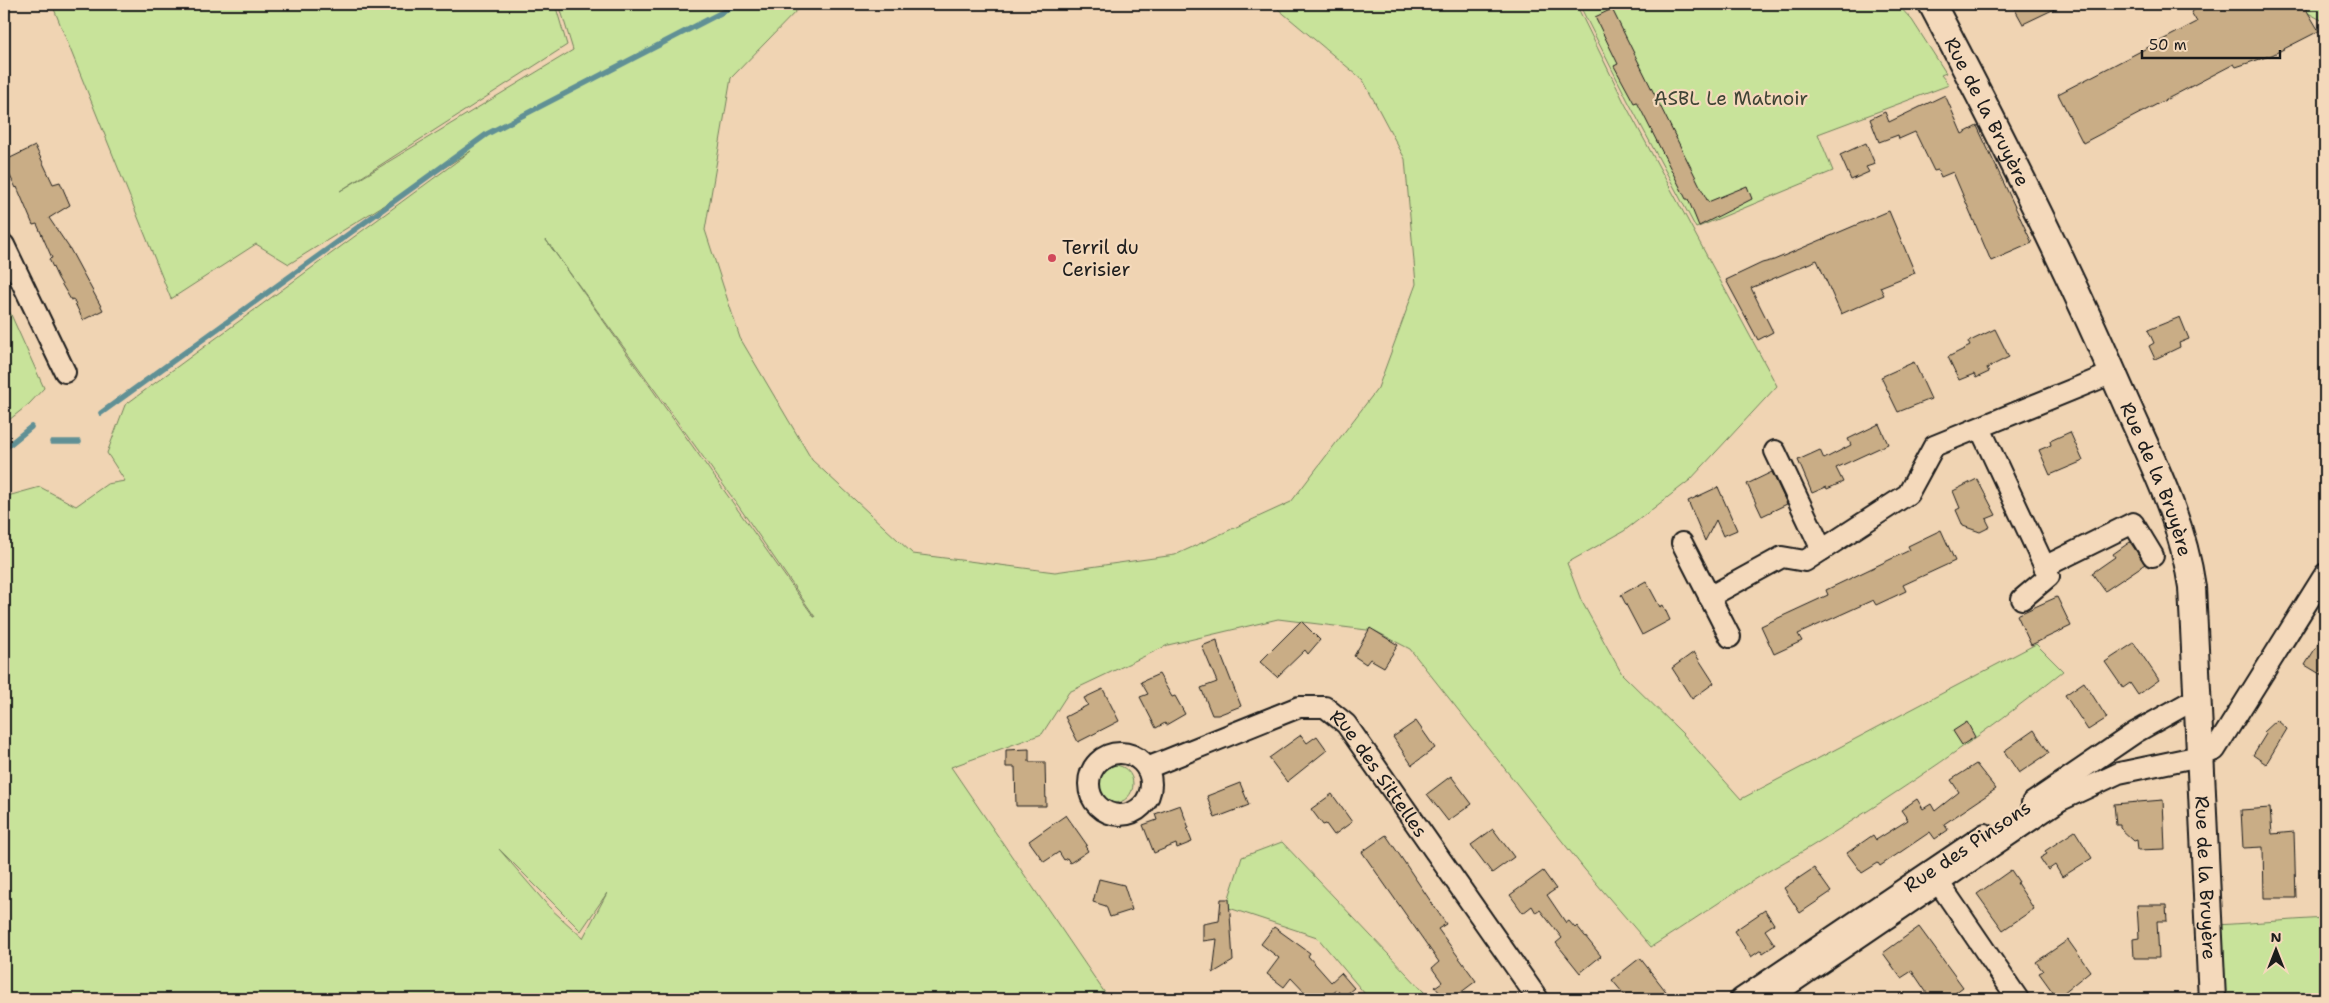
<svg xmlns="http://www.w3.org/2000/svg" width="2329" height="1003" viewBox="0 0 2329 1003" font-family="'Shantell Sans',sans-serif">
  <style>
    .green { fill: #c8e39a; stroke: #72805b; fill-rule: evenodd }
    .lines { fill: none; stroke-linecap: round; stroke-linejoin: round }
    .stream { stroke: #609095; stroke-width: 5.5 }
    .building { fill: #c9ad86; stroke: #1c1c1c }
    .minor-casing { stroke: #1c1c1c; stroke-width: 24 }
    .tertiary-casing { stroke: #1c1c1c; stroke-width: 30 }
    .minor { stroke: #f4d9bb; stroke-width: 20 }
    .tertiary { stroke: #f4d9bb; stroke-width: 26 }
    .poi-dot { fill: #d1495b; stroke: #f4d9bb; stroke-width: 2 }
    .labels { text-anchor: middle; stroke-width: 4.5; stroke-linejoin: round; paint-order: stroke }
    .park-label { font-size: 19px; fill: #3e4435; stroke: #f4d9bb }
    .street-label { font-size: 19px; fill: #1c1c1c; stroke: #f4d9bb }
    .poi-label { font-size: 19px; fill: #1c1c1c; stroke: #f4d9bb; text-anchor: start }
  </style>
  <rect width="100%" height="100%" fill="#f0d4b3"/>
  <filter id="ink" filterUnits="userSpaceOnUse"><feTurbulence type="fractalNoise" baseFrequency=".02" numOctaves="2"/><feDisplacementMap in="SourceGraphic" scale="10" xChannelSelector="R" yChannelSelector="G"/><feConvolveMatrix kernelMatrix="1 2 1 2 8 2 1 2 1" color-interpolation-filters="sRGB"/></filter>
  <g filter="url(#ink)">
    <g class="green">
      <path d="M52,4H555L567,45L340,191L573,50L559,4H803L731,78L705,230L740,338L812,460L913,554L1055,572L1175,555L1291,502L1378,388L1416,284L1405,159L1363,80L1272,4H1576L1624,102L1777,386L1690,480L1624,531L1567,563L1581,600L1622,674L1683,734L1741,799L2036,644L2063,671C1984,735 1898,793 1812,846C1794,857 1776,866 1759,877C1723,899 1688,924 1651,947L1585,870L1410,649L1375,631L1278,619L1168,645L1069,692L1042,734L951,767L1109,999H4V497L40,487L76,506L107,484L125,481L107,453L125,405L471,151L289,264L256,244L171,299ZM546,240L735,501L815,617H814ZM499,849L581,931L607,893L583,938L550,908Z"/>
      <polygon points="1579,4 1897,4 1912,20 1946,73 1941,75 1949,85 1818,134 1833,171 1696,228 1628,101"/>
      <polygon points="2291,4 2325,4 2325,22"/>
      <polygon points="4,299 44,388 29,404 4,424"/>
      <circle cx="1114" cy="784" r="19"/>
      <polygon points="1282,842 1424,992 1429,999 1366,999 1365,994 1317,937 1226,907 1242,857"/>
      <polygon points="2325,918 2325,999 2223,999 2217,925"/>
    </g>
    <g class="lines">
      <g class="stream">
        <polyline points="101,413 487,134 738,4"/>
        <polyline points="52,442 79,442"/>
        <polyline points="4,449 31,427"/>
      </g>
    </g>
    <g class="building">
      <polygon points="2012,4 2065,4 2023,24"/>
      <polygon points="2205,4 2303,4 2319,31 2272,55 2236,67 2234,64 2083,143 2058,94 2197,22 2191,12"/>
      <polygon points="1612,9 1708,202 1747,186 1752,199 1699,226 1688,199 1686,199 1637,102 1634,103 1614,66 1618,64 1595,17"/>
      <polygon points="1945,95 1962,134 1977,126 2032,243 1991,261 1953,172 1941,177 1938,170 1934,171 1915,132 1899,139 1898,135 1879,142 1870,119 1885,112 1889,122"/>
      <polygon points="1866,143 1875,164 1866,167 1869,172 1851,180 1840,155"/>
      <polygon points="35,146 53,184 60,182 70,205 49,218 70,249 103,310 83,320 73,299 71,300 58,278 49,259 52,258 37,224 33,225 17,187 16,188 4,164 4,161"/>
      <polygon points="1889,211 1915,273 1880,287 1884,295 1841,314 1817,260 1751,288 1773,332 1758,340 1726,280 1762,263 1774,260"/>
      <polygon points="2180,317 2189,339 2179,343 2180,347 2155,359 2149,346 2154,343 2148,330"/>
      <polygon points="1995,329 2009,357 1987,368 1989,372 1976,378 1974,374 1959,380 1948,357 1970,346 1968,342"/>
      <polygon points="1914,362 1931,399 1898,412 1881,377"/>
      <polygon points="1879,424 1888,444 1836,468 1843,482 1827,489 1826,487 1812,493 1798,460 1820,450 1824,459 1851,445 1848,439"/>
      <polygon points="2070,432 2083,461 2050,475 2039,450 2051,445 2050,441"/>
      <polygon points="1772,472 1787,504 1762,516 1747,484"/>
      <polygon points="1977,479 1996,515 1986,519 1990,527 1980,532 1963,526 1956,510 1960,508 1953,491"/>
      <polygon points="1718,487 1737,530 1723,536 1716,520 1705,541 1688,501"/>
      <polygon points="1941,530 1955,561 1903,585 1906,591 1876,605 1873,600 1798,634 1802,641 1774,654 1761,626 1828,595 1826,590 1910,550 1908,546"/>
      <polygon points="2130,542 2145,564 2105,591 2092,573 2115,557 2113,554"/>
      <polygon points="1646,581 1660,607 1663,605 1670,620 1642,635 1621,595"/>
      <polygon points="2057,597 2071,626 2031,645 2017,615"/>
      <polygon points="1301,621 1320,640 1308,654 1305,650 1277,677 1260,662"/>
      <polygon points="1370,628 1398,645 1384,667 1370,659 1366,664 1354,656"/>
      <polygon points="2325,633 2325,677 2305,665"/>
      <polygon points="1217,640 1219,650 1241,706 1218,715 1212,715 1201,688 1217,682 1202,646"/>
      <polygon points="2134,643 2159,680 2138,695 2130,683 2123,688 2105,662"/>
      <polygon points="1694,652 1714,683 1692,699 1672,668"/>
      <polygon points="1159,674 1172,697 1175,696 1185,714 1166,725 1165,723 1156,728 1140,697 1148,694 1141,682"/>
      <polygon points="2084,682 2107,718 2088,730 2065,695"/>
      <polygon points="1103,689 1119,721 1078,742 1065,717 1088,705 1084,698"/>
      <polygon points="2277,720 2287,729 2266,764 2253,755 2266,734 2264,732"/>
      <polygon points="1416,721 1435,748 1412,765 1393,737"/>
      <polygon points="1967,722 1975,737 1962,745 1953,731"/>
      <polygon points="2034,730 2049,753 2019,773 2004,751"/>
      <polygon points="1301,735 1307,743 1317,736 1327,750 1287,782 1269,758"/>
      <polygon points="1029,749 1029,762 1045,762 1046,806 1016,806 1015,767 1006,767 1006,750"/>
      <polygon points="1976,764 1996,789 1944,824 1948,830 1935,839 1930,832 1880,866 1878,863 1862,873 1847,853 1873,835 1876,840 1908,820 1901,810 1917,799 1923,809 1931,804 1935,811 1959,792 1951,780"/>
      <polygon points="1451,776 1472,804 1448,821 1427,794"/>
      <polygon points="1240,783 1249,805 1215,818 1207,796"/>
      <polygon points="1332,794 1352,822 1334,835 1326,824 1323,825 1311,809"/>
      <polygon points="2163,800 2165,849 2138,850 2137,840 2134,841 2120,828 2120,825 2116,825 2114,804"/>
      <polygon points="1180,805 1189,828 1187,829 1192,842 1177,848 1176,844 1154,853 1143,825 1157,820 1155,814"/>
      <polygon points="2270,808 2272,834 2294,832 2296,898 2264,898 2263,847 2243,848 2241,810"/>
      <polygon points="1066,815 1087,845 1085,846 1088,851 1070,863 1067,858 1064,860 1059,852 1044,862 1029,841"/>
      <polygon points="1493,829 1514,857 1492,873 1471,845"/>
      <polygon points="2075,831 2092,858 2062,877 2055,865 2048,870 2040,858 2047,854 2045,851"/>
      <polygon points="1386,835 1446,924 1438,929 1476,981 1452,999 1445,999 1435,987 1442,982 1432,968 1439,962 1362,852"/>
      <polygon points="1814,868 1831,892 1800,913 1784,888"/>
      <polygon points="2011,870 2019,882 2017,883 2034,909 2003,930 1977,894"/>
      <polygon points="1543,871 1556,889 1547,895 1566,923 1569,921 1575,928 1577,926 1601,956 1580,973 1556,943 1562,938 1540,910 1536,913 1532,906 1523,913 1510,895"/>
      <polygon points="1099,879 1124,885 1132,910 1110,917 1106,906 1093,902"/>
      <polygon points="1221,899 1229,899 1233,961 1213,973 1217,939 1203,941 1203,924 1219,921"/>
      <polygon points="2137,905 2166,905 2167,921 2157,921 2159,958 2134,958 2133,939 2139,938"/>
      <polygon points="1765,910 1774,924 1765,930 1775,945 1763,953 1761,950 1751,957 1734,931"/>
      <polygon points="1274,927 1310,953 1308,956 1331,982 1341,973 1354,988 1343,997 1337,990 1326,999 1311,999 1291,978 1284,987 1267,974 1279,958 1261,944"/>
      <polygon points="1919,927 1963,987 1955,993 1960,999 1931,999 1912,971 1901,978 1883,953"/>
      <polygon points="2068,940 2090,971 2057,998 2039,973 2043,971 2036,962"/>
      <polygon points="1640,958 1672,999 1628,999 1612,980"/>
    </g>
    <g class="lines">
      <g class="minor-casing">
        <g id="minor">
          <polyline points="4,245 65,372"/>
          <polyline points="1980,428 2049,576 2022,599"/>
          <polyline points="1775,451 1822,550"/>
          <polyline points="1682,543 1730,637"/>
          <polyline points="2044,567 2133,523 2153,556"/>
          <polyline points="1709,597 1782,557 1805,561 1908,494 1934,446 2113,373"/>
          <circle cx="1120" cy="784" r="31"/>
          <path id="s1" d="M1147,768L1299,707H1325L1346,724L1538,999"/>
          <polyline points="2032,803 2136,732 2197,698"/>
          <polyline points="1932,873 2018,999"/>
          <polyline points="1741,999 1985,834"/>
          <polyline points="1768,999 2059,801 2119,773 2200,756 2215,750 2325,574"/>
        </g>
      </g>
      <g class="tertiary-casing">
        <g id="tertiary">
          <path id="s2" d="M1932,4C2000,133 2065,262 2123,396C2151,460 2182,517 2192,587L2212,999"/>
        </g>
      </g>
      <use href="#minor" class="minor"/>
      <use href="#tertiary" class="tertiary"/>
    </g>
  </g>
  <circle class="poi-dot" cx="1052" cy="258" r="5"/>
  <g class="labels">
    <g class="park-label">
      <text x="1731" y="105">ASBL Le Matnoir</text>
    </g>
    <g class="street-label">
      <text dy="7" stroke="none"><textPath href="#s2" startOffset="121">Rue de la Bruyère</textPath></text>
      <text dy="7" stroke="none"><textPath href="#s2" startOffset="526">Rue de la Bruyère</textPath></text>
      <text dy="7" stroke="none"><textPath href="#s1" startOffset="276">Rue des Sittelles</textPath></text>
      <text transform="translate(1967 846) rotate(-34)" y="7">Rue des Pinsons</text>
      <text dy="7" stroke="none"><textPath href="#s2" startOffset="931">Rue de la Bruyère</textPath></text>
    </g>
    <g class="poi-label">
      <text x="1062" y="254">Terril du<tspan x="1062" dy="22">Cerisier</tspan></text>
    </g>
  </g>
  <rect width="2329" height="1003" fill="none" stroke="#f4d9bb" stroke-width="20"/>
  <rect x="10" y="10" width="2309" height="983" fill="none" stroke="#1c1c1c" stroke-width="2" filter="url(#ink)"/>
  <g transform="translate(2276 950)" stroke="#f4d9bb" stroke-width="4" paint-order="stroke">
  <path d="M0-4L9 19L0 12L-9 19Z" fill="#1c1c1c"/>
  <text y="-8" font-size="14" font-weight="bold" text-anchor="middle" fill="#1c1c1c">N</text>
  </g>
  <path d="M2142 50v8h138v-8" fill="none" stroke="#1c1c1c" stroke-width="2.5"/>
  <text x="2149" y="50" font-size="15" fill="#1c1c1c" stroke="#f4d9bb" stroke-width="4" paint-order="stroke">50 m</text>
</svg>
